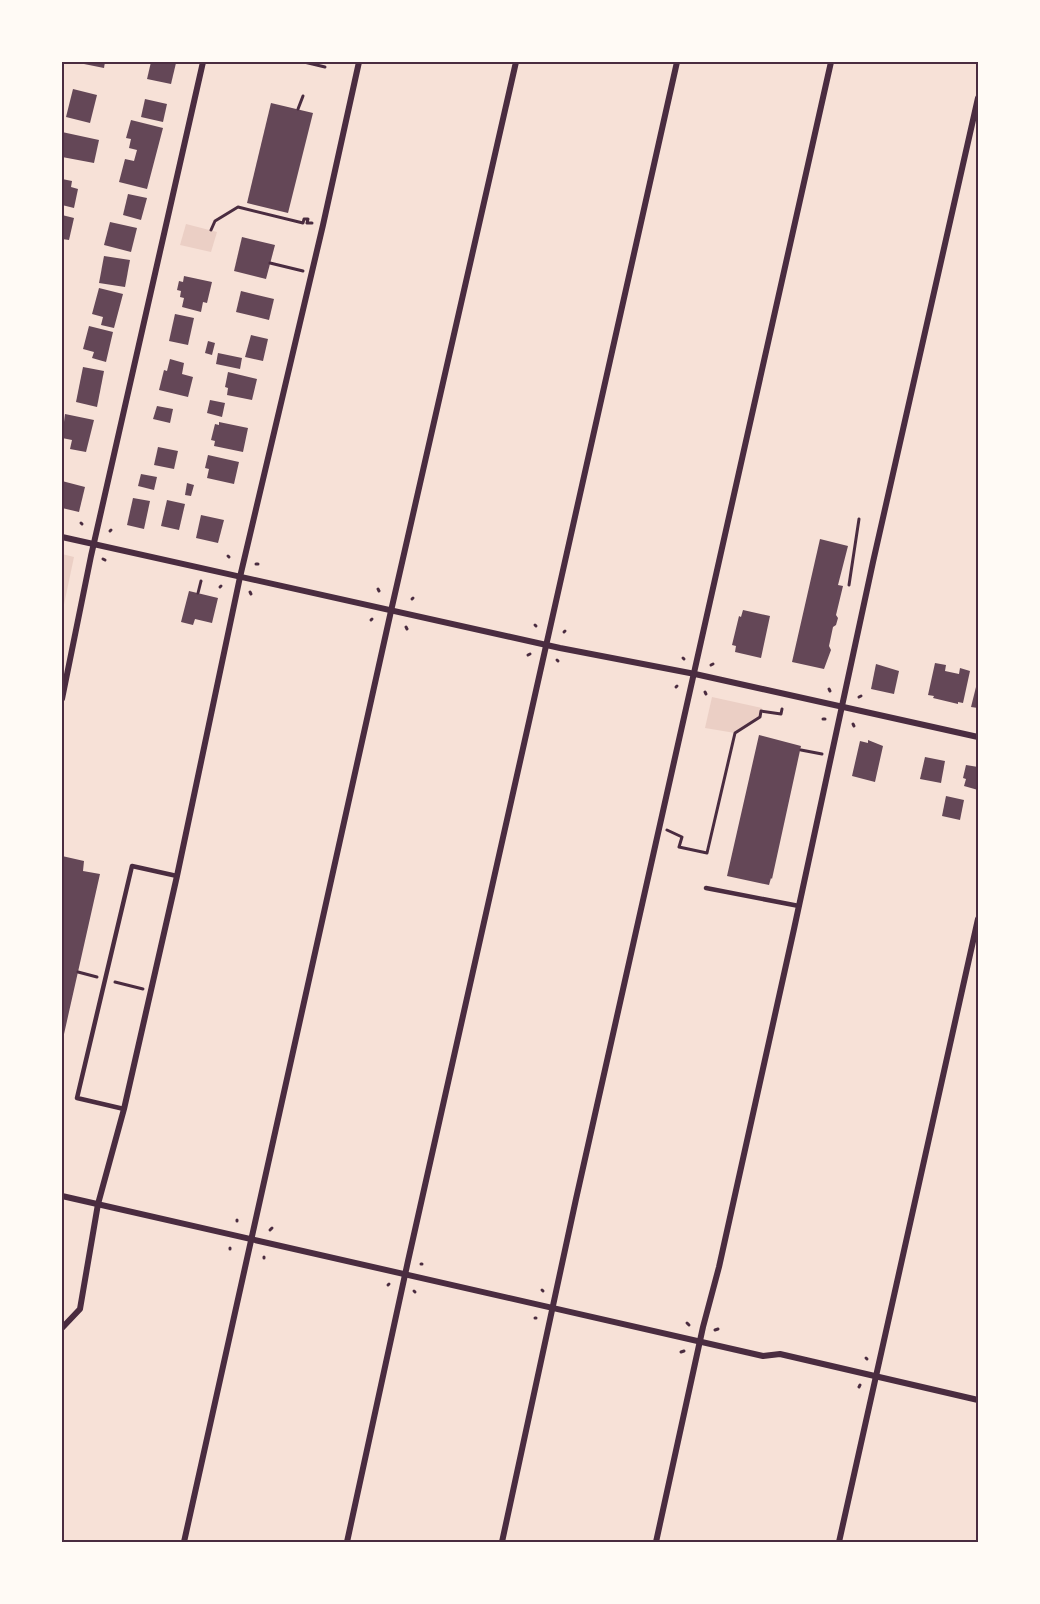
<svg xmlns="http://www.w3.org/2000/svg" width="1040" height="1604" viewBox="0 0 1040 1604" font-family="'PT Serif',serif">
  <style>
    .green { fill: #ebcfc5 }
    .building { fill: #644757 }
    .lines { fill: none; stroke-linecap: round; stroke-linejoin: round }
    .path { stroke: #4a2c40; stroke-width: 3 }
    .service { stroke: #4a2c40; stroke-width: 4.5 }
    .minor { stroke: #4a2c40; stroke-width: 6 }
    .neatline { fill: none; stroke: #4a2c40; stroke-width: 2 }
  </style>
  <rect width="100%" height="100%" fill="#f7e1d7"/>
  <g class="green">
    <polygon points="186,224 217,232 211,252 180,245"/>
    <polygon points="62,554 74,557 62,614"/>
    <polygon points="712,697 762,708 760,717 735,733 705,728"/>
  </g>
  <g class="building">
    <polygon points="151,62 176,63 171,84 147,79"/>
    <polygon points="79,63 79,62 105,62 104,68"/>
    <polygon points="73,89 97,95 90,123 66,117"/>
    <polygon points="145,99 167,104 163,122 141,117"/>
    <polygon points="271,103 313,113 288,213 247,203"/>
    <polygon points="131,120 163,128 147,189 119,182 125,159 134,161 137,150 129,148 131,139 126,138"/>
    <polygon points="62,132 99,140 94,163 62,157"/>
    <polygon points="62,179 72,181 71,187 78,189 74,208 62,205"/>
    <polygon points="128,194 147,198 141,220 123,215"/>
    <polygon points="62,215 74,218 69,240 62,239"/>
    <polygon points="110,222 137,228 131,252 104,245"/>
    <polygon points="242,237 275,245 266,279 234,271"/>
    <polygon points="104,256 130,260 125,287 99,283"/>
    <polygon points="184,276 212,282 207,303 203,302 201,312 182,307 184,298 180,297 181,291 177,290 179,281 183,282"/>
    <polygon points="99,288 123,294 114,328 101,325 103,317 92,314"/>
    <polygon points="241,291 274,299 269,320 236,312"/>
    <polygon points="175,314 194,318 188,345 169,341"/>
    <polygon points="89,326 113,332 106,362 92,358 94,352 83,349"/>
    <polygon points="251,335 268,339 263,361 245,357"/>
    <polygon points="208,341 215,343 212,355 205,353"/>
    <polygon points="218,353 242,358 240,369 216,364"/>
    <polygon points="170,359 184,363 182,374 193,377 188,397 159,390 164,370 167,371"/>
    <polygon points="83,367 104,371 97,407 76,402"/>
    <polygon points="228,372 257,379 252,400 227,395 228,388 225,387"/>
    <polygon points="210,400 225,403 222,417 207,413"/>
    <polygon points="157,406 173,409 170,423 153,419"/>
    <polygon points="65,414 94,420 86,452 70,449 72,440 62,438"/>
    <polygon points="219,422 248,428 243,452 214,446 215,441 211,440 215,424 219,425"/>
    <polygon points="158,447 178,451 174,469 154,465"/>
    <polygon points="208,455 239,462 234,484 207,478 209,469 205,468"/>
    <polygon points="141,474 157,477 154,490 138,486"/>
    <polygon points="62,481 85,487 79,512 62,508"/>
    <polygon points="187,483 194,485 191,496 185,495"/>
    <polygon points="133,498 150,501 144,529 127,525"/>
    <polygon points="167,500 185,504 179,530 161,526"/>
    <polygon points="201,515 224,520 218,543 196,538"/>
    <polygon points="820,539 848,546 838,585 843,586 836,615 838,618 836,625 833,627 829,646 831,650 824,669 792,662"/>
    <polygon points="189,591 218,598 212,623 195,619 193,625 181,622"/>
    <polygon points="743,610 770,616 761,658 735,652 736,646 732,645 739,616 741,617"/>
    <polygon points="935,663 946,665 945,671 959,674 960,668 970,671 963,703 958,702 958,704 933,698 934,696 928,695"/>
    <polygon points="876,664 899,671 894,694 871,689"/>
    <polygon points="978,679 978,708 971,707"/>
    <polygon points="759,735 801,746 772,879 771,878 769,885 727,876"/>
    <polygon points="868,740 883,746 875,782 852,776 860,741 868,743"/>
    <polygon points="925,757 945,761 941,783 920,779"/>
    <polygon points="966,765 978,767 978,790 964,786 966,779 963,778"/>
    <polygon points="946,796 964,800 960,820 942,816"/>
    <polygon points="62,856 84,861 83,871 100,874 62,1043"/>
  </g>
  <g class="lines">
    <g class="path">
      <polyline points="304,62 325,67"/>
      <polyline points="298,109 303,96"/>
      <polyline points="211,230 215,221 238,207 303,223 304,219 308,219 307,223 312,223"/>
      <polyline points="270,263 303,271"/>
      <polyline points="81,523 82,524"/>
      <polyline points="110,531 111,530"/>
      <polyline points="228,556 229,557"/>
      <polyline points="103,559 105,560"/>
      <polyline points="256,564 258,564"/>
      <polyline points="849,585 859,519"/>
      <polyline points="220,587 221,586"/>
      <polyline points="378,589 379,591"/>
      <polyline points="250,592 251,594"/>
      <polyline points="198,593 201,581"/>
      <polyline points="412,599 413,598"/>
      <polyline points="371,620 372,619"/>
      <polyline points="535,625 536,626"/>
      <polyline points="406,627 407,629"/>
      <polyline points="564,632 565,631"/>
      <polyline points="528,655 530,654"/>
      <polyline points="683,658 684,659"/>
      <polyline points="557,660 558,661"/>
      <polyline points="711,665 713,664"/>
      <polyline points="676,687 677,686"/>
      <polyline points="829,689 830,691"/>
      <polyline points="705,692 706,694"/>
      <polyline points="859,697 861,696"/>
      <polyline points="823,719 825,719"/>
      <polyline points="853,724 854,726"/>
      <polyline points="801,750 822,754"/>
      <polyline points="667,830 682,837 679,847 707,853 735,733 760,717 761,711 781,714 782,709"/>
      <polyline points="78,972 97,977"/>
      <polyline points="115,982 143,989"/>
      <polyline points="237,1220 237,1221"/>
      <polyline points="270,1230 272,1228"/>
      <polyline points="230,1249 230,1248"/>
      <polyline points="264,1257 264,1258"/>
      <polyline points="421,1264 422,1264"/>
      <polyline points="388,1285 389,1284"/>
      <polyline points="542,1290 543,1291"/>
      <polyline points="414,1291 415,1292"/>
      <polyline points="535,1318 536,1318"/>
      <polyline points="687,1323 689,1325"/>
      <polyline points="715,1330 718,1329"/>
      <polyline points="681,1352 684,1351"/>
      <polyline points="866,1358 867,1359"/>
      <polyline points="859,1387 860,1385"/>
    </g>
    <g class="service">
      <polyline points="706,888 799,906"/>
      <polyline points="124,1109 77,1098 132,866 177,876"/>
    </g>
    <g class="minor">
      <polyline points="62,537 560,648 695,674 978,737"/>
      <polyline points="62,699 91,556 203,62"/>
      <polyline points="62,1196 763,1356 780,1354 978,1400"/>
      <polyline points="62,1328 80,1309 98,1204 124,1109 177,876 240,577 323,225 359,62"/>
      <polyline points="184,1542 391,611 516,62"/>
      <polyline points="347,1542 408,1261 677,62"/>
      <polyline points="502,1542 576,1199 831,62"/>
      <polyline points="656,1542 703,1327 719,1267 794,929 873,562 978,98"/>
      <polyline points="839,1542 978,919"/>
    </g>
  </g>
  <rect width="1040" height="1604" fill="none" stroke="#fffaf5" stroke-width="126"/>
  <rect x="63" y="63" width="914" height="1478" class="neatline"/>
</svg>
